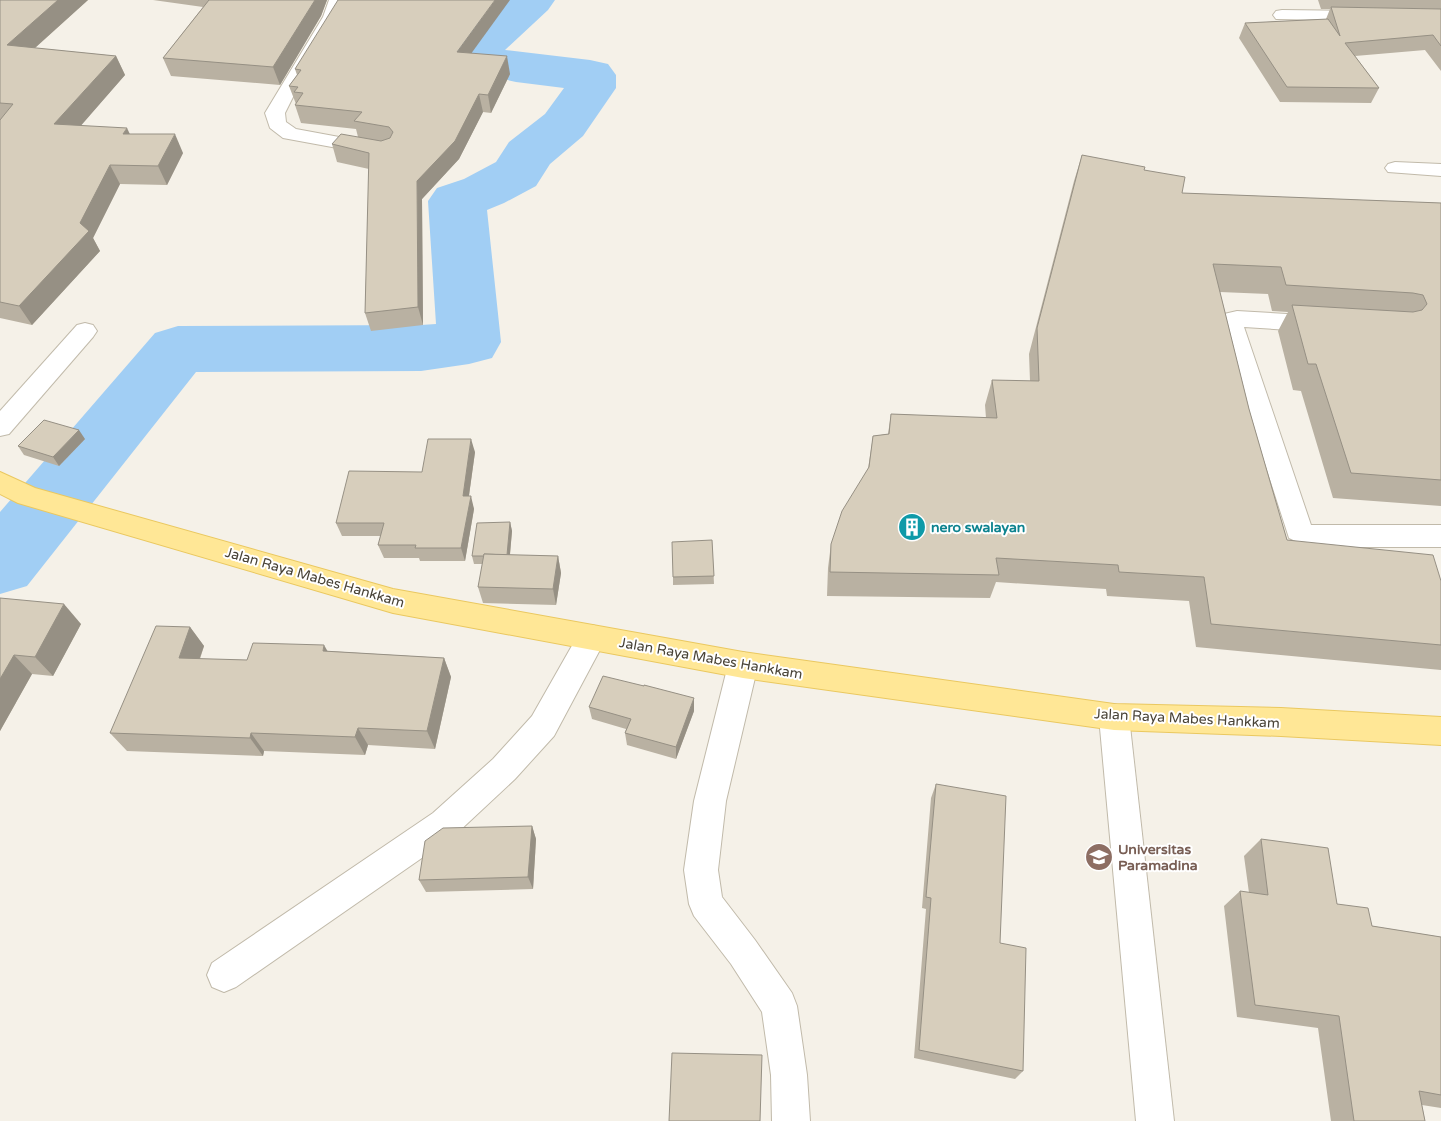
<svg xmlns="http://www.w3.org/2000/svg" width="1441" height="1121" viewBox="0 0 1441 1121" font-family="'Varela Round',sans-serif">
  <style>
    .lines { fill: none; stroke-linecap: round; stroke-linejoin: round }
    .river { fill: #a1cef4; fill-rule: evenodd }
    .minor-casing { stroke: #c1baaa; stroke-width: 2 }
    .major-casing { stroke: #eac860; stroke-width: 2 }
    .minor { fill: #fff; fill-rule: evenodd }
    .major { fill: #ffe796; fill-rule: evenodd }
    .wall { fill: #b9b1a2 }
    .shaded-wall { fill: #969084 }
    .building { fill: #d7cebc; stroke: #969084 }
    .labels { text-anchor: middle; stroke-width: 4; stroke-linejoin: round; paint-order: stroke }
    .culture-label { font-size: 14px; font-weight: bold; fill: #0d838f; stroke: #fff; text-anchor: start }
    .street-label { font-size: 14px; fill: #484236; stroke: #fff }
    .education-label { font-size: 14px; font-weight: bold; fill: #785e54; stroke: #fff; text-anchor: start }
  </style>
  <rect width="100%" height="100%" fill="#f5f1e8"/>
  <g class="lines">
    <path class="river" d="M502,0H555L548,10L505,50L590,60L608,64L616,75V88L583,136L550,164L536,186L504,203L487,210L501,342L492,358L469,364L421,371L196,372L27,586L0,594V512L155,333L178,326L421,325L436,324L428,201L437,188L464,179L496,162L509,142L545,114L564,88L516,82L469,71L455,67L448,56C463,34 482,18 502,0Z"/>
    <g class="minor-casing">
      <g id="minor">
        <polygon points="329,0 347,0 341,17 294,95 285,113 286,122 296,129 377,144 380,148 377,152 370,154 283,138 270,128 265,113 323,17"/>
        <polygon points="1282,10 1441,12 1441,22 1276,19 1273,15 1276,11"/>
        <polygon points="1395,162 1441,164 1441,176 1388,172 1385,168 1388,164"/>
        <polygon points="1237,311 1320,316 1328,318 1332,324 1328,330 1320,332 1244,327 1311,525 1441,525 1441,547 1308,547 1289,538 1219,322 1224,314"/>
        <polygon points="85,323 93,325 97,331 93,337 9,434 0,436 0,411 77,325"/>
        <polygon points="592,625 602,628 606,637 602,646 554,736 515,779 455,835 236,987 224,992 212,987 207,975 212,963 433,813 493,759 532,716 582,628"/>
        <polygon points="743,652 753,656 758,665 726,801 718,870 722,897 755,940 792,993 797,1006 807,1075 810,1121 772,1121 771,1075 762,1012 731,964 694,916 689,904 684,870 694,801 728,665 733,656"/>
        <polygon points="1114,704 1125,707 1129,717 1174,1121 1136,1121 1099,717 1103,707"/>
      </g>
    </g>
    <g class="major-casing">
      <polygon id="major" points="0,472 35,488 393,589 743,652 1114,704 1281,708 1441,717 1441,745 1281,736 1114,730 743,678 393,613 18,503 0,494"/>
    </g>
    <use href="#minor" class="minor"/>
    <use href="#major" class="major"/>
  </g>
  <g class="wall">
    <polygon points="0,0 88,0 35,48 116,56 125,75 80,126 129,134 183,153 167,185 120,184 93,238 100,251 32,325 0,318"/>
    <polygon points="153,0 327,0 321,16 280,85 171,76 163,58 203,7"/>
    <polygon points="1318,0 1441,0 1441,71 1425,50 1355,56 1379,88 1371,103 1280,102 1239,38 1245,23 1326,19 1330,9 1321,9"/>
    <polygon points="472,53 510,74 491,113 483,112 459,159 422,199 423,325 371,331 365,313 369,169 337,162 332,144 358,137 356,129 301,123 295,105 296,104 289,86 297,75 295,69"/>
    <polygon points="1082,155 1144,170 1182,193 1441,203 1441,506 1333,498 1301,391 1293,390 1278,331 1288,312 1272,311 1268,294 1220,292 1249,409 1287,540 1441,581 1441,670 1196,647 1189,601 1107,596 1106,589 996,582 990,598 827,596 828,568 831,544 868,469 873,436 888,434 891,414 986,418 985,405 992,380 1030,381 1029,354 1074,181"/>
    <polygon points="85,439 59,466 24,455 18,446"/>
    <polygon points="475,452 469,496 474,509 465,561 420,561 419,558 384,558 378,545 381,536 342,536 336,523 422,472"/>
    <polygon points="510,522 512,531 510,555 558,556 561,573 556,605 483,603 478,587 483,564 474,564 472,556"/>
    <polygon points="712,540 714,584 673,585 673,577"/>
    <polygon points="0,598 81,624 53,676 32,674 0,731"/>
    <polygon points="190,627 204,646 200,659 247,660 328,651 444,658 451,677 435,749 368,745 365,755 264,751 263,756 127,751 110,733"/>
    <polygon points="589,707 694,711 676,759 627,745 625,733 626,729 592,719"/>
    <polygon points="936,784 1000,943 1023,1071 1015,1079 914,1058 926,909 922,908 931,798"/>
    <polygon points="532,826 536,839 533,889 426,892 419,880"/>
    <polygon points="1261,839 1337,904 1372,926 1441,937 1441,1108 1422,1105 1425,1121 1331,1121 1318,1028 1237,1017 1224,906 1240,891 1249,893 1244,856"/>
  </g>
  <g class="shaded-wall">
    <polygon points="58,0 88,0 17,64 7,45"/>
    <polygon points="315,0 327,0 321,16 280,85 273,67"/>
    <polygon points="495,0 510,0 460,69 457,52"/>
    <polygon points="116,56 125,75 65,144 54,124"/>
    <polygon points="507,56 510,74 491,113 488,95"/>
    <polygon points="479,94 483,112 459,159 422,199 423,325 418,307 417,181"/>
    <polygon points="127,128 136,147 123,134"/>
    <polygon points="175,134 183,153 167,185 158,166"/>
    <polygon points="110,165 120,184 93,238 100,251 32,325 19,306"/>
    <polygon points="79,430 85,439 59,466 53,457"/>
    <polygon points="471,439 475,452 467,509 463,496"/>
    <polygon points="471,496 474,509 465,561 461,548"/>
    <polygon points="510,522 512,531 509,564 507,555"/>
    <polygon points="558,556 561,573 556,605 553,589"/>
    <polygon points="64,604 81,624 53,676 35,657"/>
    <polygon points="190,627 204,646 193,677 179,658"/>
    <polygon points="324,645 335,664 323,651"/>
    <polygon points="14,655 32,674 0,731 0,679"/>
    <polygon points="444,658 451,677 435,749 427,731"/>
    <polygon points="694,698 694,711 676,759 676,747"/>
    <polygon points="358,728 368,745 365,755 355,737"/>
    <polygon points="251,733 264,751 263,756 250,738"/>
    <polygon points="532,826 536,839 533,889 528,877"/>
  </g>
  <g class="building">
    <polygon points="0,0 58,0 7,45 116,56 54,124 127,128 123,134 175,134 158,166 110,165 80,223 89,231 19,306 0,302 0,120 13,104 0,103"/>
    <polygon points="209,0 315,0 273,67 163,58"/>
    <polygon points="338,0 495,0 457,52 507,56 488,95 479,94 455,141 417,181 418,307 365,313 369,153 332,144 341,134 381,141 390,138 393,132 389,127 354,121 362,112 295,105 303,93 294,92 298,87 289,86 301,70 295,69"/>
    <polygon points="1331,7 1441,9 1441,46 1433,35 1345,43 1379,88 1287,87 1245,23 1328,19 1340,36"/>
    <polygon points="1082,155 1145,167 1144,170 1185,177 1182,193 1441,203 1441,480 1351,473 1316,364 1308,364 1292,305 1413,312 1422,310 1427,304 1423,295 1413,293 1286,285 1281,267 1213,264 1249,409 1287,540 1433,555 1441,581 1441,645 1211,624 1204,577 1119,572 1118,565 996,558 999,575 830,572 831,544 842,511 869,467 873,436 889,434 891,414 997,418 992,380 1039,381 1037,328"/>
    <polygon points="44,420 79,430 53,457 18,446"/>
    <polygon points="428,439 471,439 463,496 471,496 461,548 415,548 416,545 378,545 384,523 336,523 349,471 422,472"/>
    <polygon points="510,522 507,555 484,554 484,556 472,556 477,523"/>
    <polygon points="712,540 714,576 673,577 672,542"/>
    <polygon points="484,554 558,556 553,589 478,587"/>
    <polygon points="0,598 64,604 35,657 14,655 0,679"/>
    <polygon points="156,626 190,627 179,658 247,660 253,643 324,645 323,651 444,658 427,731 358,728 355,737 251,733 250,738 110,733"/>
    <polygon points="603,676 644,686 644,685 694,698 676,747 625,733 631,719 589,707"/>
    <polygon points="936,784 1006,796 1000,943 1026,948 1023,1071 919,1050 931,898 926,897"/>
    <polygon points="532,826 528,877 419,880 425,841 443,828"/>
    <polygon points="1261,839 1328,848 1337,904 1368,908 1372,926 1441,937 1441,1095 1419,1091 1425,1121 1354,1121 1339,1016 1255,1005 1240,891 1268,895"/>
    <polygon points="672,1053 762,1055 760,1121 669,1121"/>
  </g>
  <defs>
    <g id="building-disc" transform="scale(1.4375)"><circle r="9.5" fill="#0f9aa8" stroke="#fff"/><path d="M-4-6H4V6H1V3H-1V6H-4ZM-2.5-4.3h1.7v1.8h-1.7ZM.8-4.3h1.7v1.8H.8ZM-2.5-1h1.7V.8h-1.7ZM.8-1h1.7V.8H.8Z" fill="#fff"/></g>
    <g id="university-disc" transform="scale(1.4375)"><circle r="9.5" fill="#8d6e63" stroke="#fff"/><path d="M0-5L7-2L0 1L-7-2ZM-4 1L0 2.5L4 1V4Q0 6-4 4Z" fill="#fff"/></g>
  </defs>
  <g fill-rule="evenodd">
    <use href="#building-disc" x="912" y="527"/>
    <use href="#university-disc" x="1099" y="857"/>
  </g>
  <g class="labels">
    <g class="culture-label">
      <text x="931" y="532">nero swalayan</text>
    </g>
    <g class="street-label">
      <text transform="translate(315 577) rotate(16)" y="5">Jalan Raya Mabes Hankkam</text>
      <text transform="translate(711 658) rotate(10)" y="5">Jalan Raya Mabes Hankkam</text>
      <text transform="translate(1187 718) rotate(3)" y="5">Jalan Raya Mabes Hankkam</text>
    </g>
    <g class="education-label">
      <text x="1118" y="854">Universitas<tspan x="1118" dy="16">Paramadina</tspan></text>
    </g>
  </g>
</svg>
